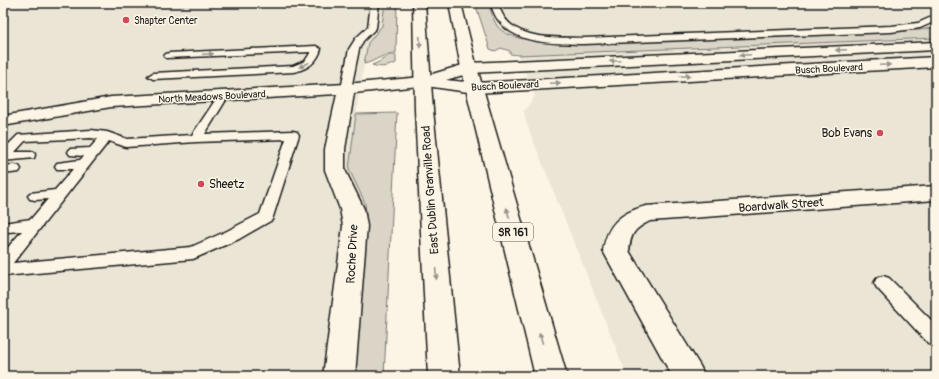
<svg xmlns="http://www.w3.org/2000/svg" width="939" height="379" viewBox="0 0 939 379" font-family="Pangolin,sans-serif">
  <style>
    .built { fill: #ebe5d6 }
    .green { fill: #dbd5c8; stroke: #7c7872 }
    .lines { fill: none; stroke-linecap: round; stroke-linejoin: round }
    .lane-casing { stroke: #1c1c1c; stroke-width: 3 }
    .street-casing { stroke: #1c1c1c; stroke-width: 3 }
    .secondary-casing { stroke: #1c1c1c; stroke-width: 3 }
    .primary-casing { stroke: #1c1c1c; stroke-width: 3 }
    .lane { fill: #fcf5e5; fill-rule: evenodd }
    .street { fill: #fcf5e5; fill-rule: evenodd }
    .secondary { fill: #fcf5e5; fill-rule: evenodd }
    .primary { fill: #fcf5e5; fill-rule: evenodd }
    .oneway { fill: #97938b }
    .poi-dot { fill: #d1495b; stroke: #fcf5e5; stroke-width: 1.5 }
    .labels { text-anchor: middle; stroke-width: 3; stroke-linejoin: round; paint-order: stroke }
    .far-poi-label { font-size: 10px; fill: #1c1c1c; stroke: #fcf5e5; text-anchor: start }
    .far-street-label { font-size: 10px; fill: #1c1c1c; stroke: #fcf5e5 }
    .shield { fill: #fcf5e5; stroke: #5f5d58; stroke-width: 1 }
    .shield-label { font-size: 11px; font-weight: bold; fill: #1c1c1c }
    .poi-label { font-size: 12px; fill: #1c1c1c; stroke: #fcf5e5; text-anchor: end }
    .street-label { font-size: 12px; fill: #1c1c1c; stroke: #fcf5e5 }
  </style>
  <rect width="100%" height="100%" fill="#fcf5e5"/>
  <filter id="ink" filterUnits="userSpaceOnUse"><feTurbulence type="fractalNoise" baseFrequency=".025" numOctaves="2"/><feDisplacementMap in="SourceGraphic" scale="8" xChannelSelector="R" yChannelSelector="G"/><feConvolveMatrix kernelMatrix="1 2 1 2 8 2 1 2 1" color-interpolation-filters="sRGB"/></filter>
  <g filter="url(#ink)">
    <g class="built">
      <polygon points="3,3 385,3 382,27 368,43 360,88 349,169 365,203 367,223 354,376 3,376"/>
      <polygon points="488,3 936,3 936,27 920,30 557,44 518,37 505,32 497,26"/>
      <polygon points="936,38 936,376 627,376 526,122 524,111 535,96 518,55"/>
    </g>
    <g class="green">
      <path d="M385,3H397L396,53C383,53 377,61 364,64L368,43L382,26Z"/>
      <path d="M475,3H488C491,10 493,20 497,26C508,40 541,42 557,44L920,30L936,27V38L518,55L510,54V51L501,48L495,51L490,49Z"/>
      <path d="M389,55H396V63C387,67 381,68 372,65L379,62Z"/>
      <polygon points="397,113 384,376 354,376 367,223 365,203 349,169 356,114"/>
    </g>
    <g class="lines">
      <g class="lane-casing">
        <g id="lane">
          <polygon points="371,3 379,3 376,28 363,41 359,49 351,89 346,92 342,91 341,89 349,49 356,38 368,27"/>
          <path d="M490,3H498C500,8 501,13 504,17C520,41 560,37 584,38L891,26L918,23L936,15V21L920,28L891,32L584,44C557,43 518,45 500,22C495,17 493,10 490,3Z"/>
          <path d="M316,46L321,49C317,63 307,69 294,72L153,79L148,76L153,73L293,66L305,61L311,52L166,58L164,56L166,54L169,53Z"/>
          <path d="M224,92L229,95L205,134L293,131L297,132L299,135L272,220L239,239L193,259L3,276V253L22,231L7,232L3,231V223L31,219L48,199L35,200L30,199L28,196L30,193L55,190L73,169H57L55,166L57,163L80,160L84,156L70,155L68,152L70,149L90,148L98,139L91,138L25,141L15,152H34L35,155L34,158L3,161V150L18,135L91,130L107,132L127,139L192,135L220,93ZM286,139L260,214L227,231L191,247L13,263L109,141L126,147L196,142Z"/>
          <polygon points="14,165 19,166 21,169 19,172 3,174 3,166"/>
          <polygon points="883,276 889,278 936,325 936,346 929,344 877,288 874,283 877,278"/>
        </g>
      </g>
      <g class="street-casing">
        <g id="street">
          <polygon points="422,77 428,79 430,82 428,85 354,93 345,149 345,170 364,209 367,226 355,376 323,376 343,226 340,209 325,170 325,149 337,94 111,107 3,126 3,116 111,97 346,84"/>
          <path d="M936,186V200L650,221C634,229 631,233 629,251L700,366L705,376H672L603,251C607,224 620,213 646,206Z"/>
        </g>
      </g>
      <g class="secondary-casing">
        <polygon id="secondary" points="936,42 936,50 470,73 446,80 475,83 936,57 936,67 475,93 426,86 416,85 414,82 416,79 469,63"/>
      </g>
      <g class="primary-casing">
        <g id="primary">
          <polygon points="413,3 425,3 433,110 460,376 428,376 415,110"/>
          <polygon points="449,3 461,3 477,68 567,376 535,376 461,68"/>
        </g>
      </g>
      <use href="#lane" class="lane"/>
      <use href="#street" class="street"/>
      <use href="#secondary" class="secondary"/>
      <use href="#primary" class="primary"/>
    </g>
    <defs><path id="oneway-solid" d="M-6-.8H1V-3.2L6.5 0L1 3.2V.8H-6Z"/></defs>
    <g class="oneway">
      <use href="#oneway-solid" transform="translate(420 42) rotate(88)"/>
      <use href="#oneway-solid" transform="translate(841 50) rotate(177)"/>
      <use href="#oneway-solid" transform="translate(208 54) rotate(-3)"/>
      <use href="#oneway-solid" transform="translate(745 55) rotate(177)"/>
      <use href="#oneway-solid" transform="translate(615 61) rotate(177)"/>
      <use href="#oneway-solid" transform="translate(304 65) rotate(154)"/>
      <use href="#oneway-solid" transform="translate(885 65) rotate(-3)"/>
      <use href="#oneway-solid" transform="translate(685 76) rotate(-3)"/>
      <use href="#oneway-solid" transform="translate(555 83) rotate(-3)"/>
      <use href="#oneway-solid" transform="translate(508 213) rotate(-105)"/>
      <use href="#oneway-solid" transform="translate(436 274) rotate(86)"/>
      <use href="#oneway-solid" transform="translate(541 338) rotate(-105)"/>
    </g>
  </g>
  <g class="poi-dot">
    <circle cx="126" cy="20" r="4"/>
    <circle cx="880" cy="133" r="4"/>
    <circle cx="201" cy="184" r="4"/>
  </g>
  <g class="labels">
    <g class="far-poi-label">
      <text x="134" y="24">Shapter Center</text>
    </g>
    <g class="far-street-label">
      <text transform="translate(829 68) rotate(-3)" y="4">Busch Boulevard</text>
      <text transform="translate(505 85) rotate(-3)" y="4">Busch Boulevard</text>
      <text transform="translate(212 96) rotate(-3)" y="4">North Meadows Boulevard</text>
    </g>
    <rect class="shield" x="493" y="223" width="40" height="18" rx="3"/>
    <g class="shield-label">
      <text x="513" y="236">SR 161</text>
    </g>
    <g class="poi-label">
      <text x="872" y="137">Bob Evans</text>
      <text x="209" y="188" text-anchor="start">Sheetz</text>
    </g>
    <g class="street-label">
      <text transform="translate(430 190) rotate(-94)" y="4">East Dublin Granville Road</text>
      <text transform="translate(781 205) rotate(-4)" y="4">Boardwalk Street</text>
      <text transform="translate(352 254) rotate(-87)" y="4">Roche Drive</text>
    </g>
  </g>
  <rect width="939" height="379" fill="none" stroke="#fcf5e5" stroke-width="16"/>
  <rect x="8" y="8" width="923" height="363" fill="none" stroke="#1c1c1c" stroke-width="1.5" filter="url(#ink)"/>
</svg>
